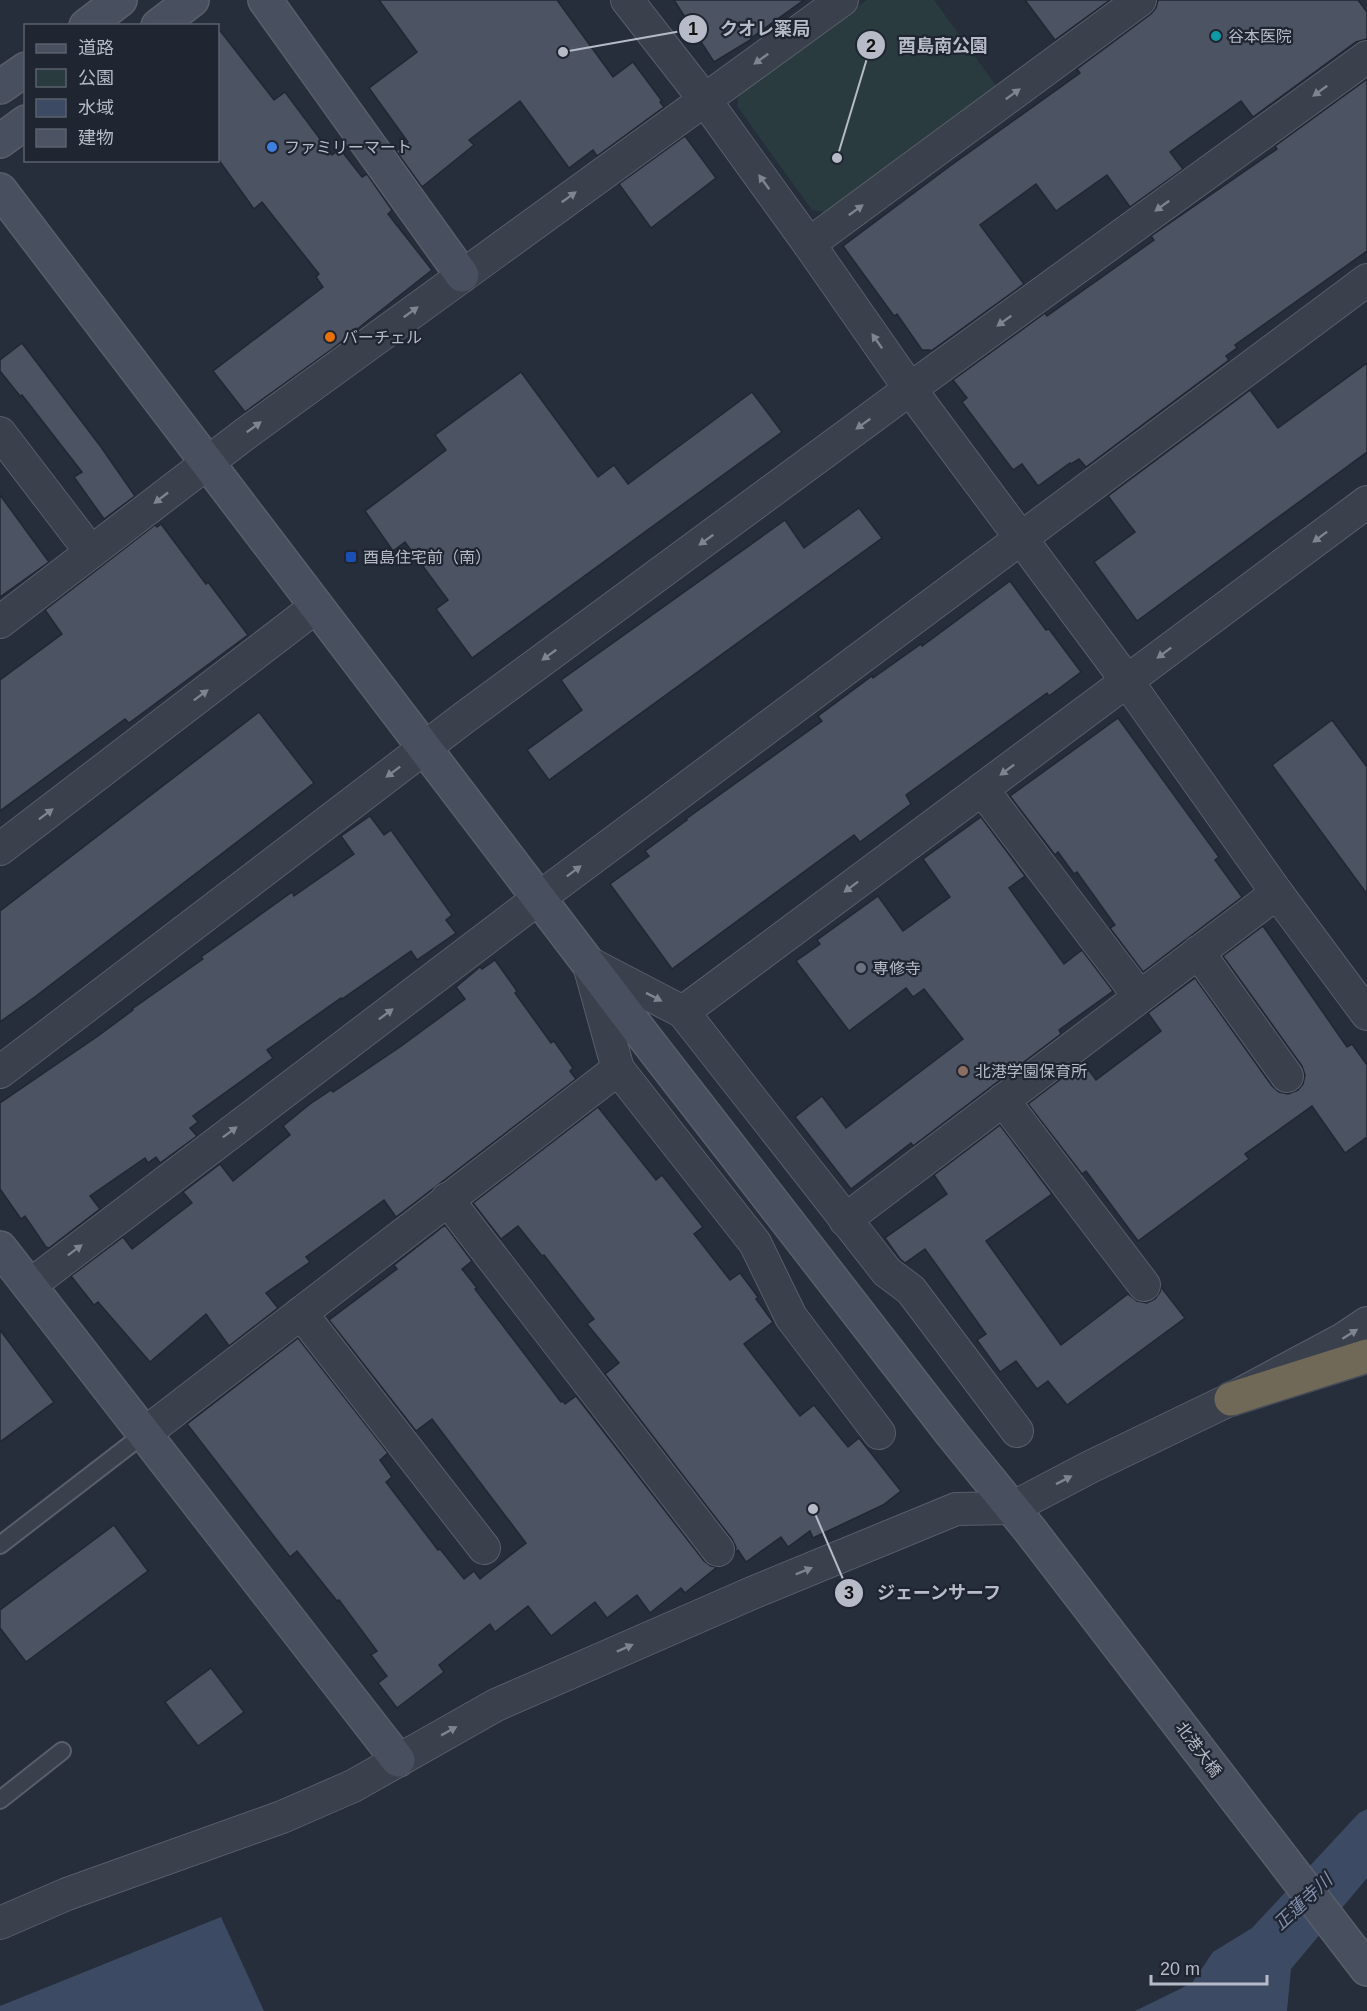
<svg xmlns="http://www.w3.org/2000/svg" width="1367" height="2011" viewBox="0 0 1367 2011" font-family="Helvetica,'Noto Sans JP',sans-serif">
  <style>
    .green { fill: #293b3e }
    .water { fill: #3d4a63 }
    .building { fill: #4c5464; stroke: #212733; stroke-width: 1.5 }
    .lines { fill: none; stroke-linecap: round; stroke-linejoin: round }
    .lane-casing { stroke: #585e6a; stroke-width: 20 }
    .street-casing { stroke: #585e6a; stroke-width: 34 }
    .secondary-casing { stroke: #585e6a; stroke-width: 36 }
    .highway-casing { stroke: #454b57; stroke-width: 36 }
    .lane { stroke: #3a404c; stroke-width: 16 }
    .street { stroke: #3a404c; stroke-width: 32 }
    .secondary { stroke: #484f5e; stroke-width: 33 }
    .highway { stroke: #716957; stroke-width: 33 }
    .oneway { fill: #7e8490 }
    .culture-dot { fill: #0f9aa8; stroke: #1f2531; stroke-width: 2 }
    .shop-dot { fill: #3f7fe0; stroke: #1f2531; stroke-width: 2 }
    .food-dot { fill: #e8710a; stroke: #1f2531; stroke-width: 2 }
    .transit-dot { fill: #1a4fb4; stroke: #1f2531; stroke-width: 2 }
    .worship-dot { fill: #6b7280; stroke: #1f2531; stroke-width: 2 }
    .education-dot { fill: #8d6e63; stroke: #1f2531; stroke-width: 2 }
    .labels { text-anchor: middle; stroke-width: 4.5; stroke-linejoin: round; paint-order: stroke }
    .poi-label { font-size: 16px; fill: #b6bbc7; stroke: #1f2531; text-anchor: start }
    .street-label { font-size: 16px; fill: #b6bbc7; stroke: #1f2531 }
    .water-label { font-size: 18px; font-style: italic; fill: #808fac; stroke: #1f2531 }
    .leader { fill: none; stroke: #b6bbc7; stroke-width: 2 }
    .callout-dot { fill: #b6bbc7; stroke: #1f2531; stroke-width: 2 }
    .mark-label { font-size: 18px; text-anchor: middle; font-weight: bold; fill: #111 }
    .callout-label { font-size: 18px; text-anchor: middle; font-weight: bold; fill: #b6bbc7; stroke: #1f2531; stroke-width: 4.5; stroke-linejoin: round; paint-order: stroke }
  </style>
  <rect width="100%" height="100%" fill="#262e3c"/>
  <polygon class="green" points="867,0 934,0 997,87 826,212 812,210 737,106 739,93"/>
  <g class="water">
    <polygon points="1367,1809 1367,1878 1291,1969 1287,2011 1135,2011 1192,1983 1213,1952 1252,1928 1359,1813"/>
    <polygon points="221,1917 264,2011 0,2011 0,2006"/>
  </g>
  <g class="building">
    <polygon points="379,0 557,0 613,77 633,62 662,101 660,102 664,107 597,156 593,150 569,168 520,101 469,140 474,145 422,187 396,151 408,142 369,88 417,52"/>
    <polygon points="674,0 804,0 751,38 752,39 714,62"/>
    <polygon points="1025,0 1110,0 1055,40"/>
    <polygon points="1158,0 1358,0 1367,12 1367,39 1356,42 1253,117 1241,101 1170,152 1183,169 1130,207 1107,175 1056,211 1036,184 980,225 1024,284 931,351 930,350 922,350 897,314 894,316 843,246 950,166 1080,73 1077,69 1151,14 1156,8"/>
    <polygon points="218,28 274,100 285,92 332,155 340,149 362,177 367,174 392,210 388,214 432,270 332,349 245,412 213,371 323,287 316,277 319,274 262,202 254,209 218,159"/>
    <polygon points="1367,79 1367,251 1235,345 1237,348 1226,356 1229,360 1086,467 1079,459 1071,464 1070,463 1038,486 1022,464 1013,470 962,402 967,398 953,380 1045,313 1047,316 1154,240 1151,236 1277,149 1275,146"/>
    <polygon points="685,136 716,178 651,228 619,184"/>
    <polygon points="22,343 101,447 135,496 104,519 74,477 82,472 22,395 20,396 0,371 0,360"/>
    <polygon points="1367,363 1367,452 1137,621 1094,562 1135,532 1108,496 1250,390 1278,428"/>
    <polygon points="521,372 598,477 614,465 628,484 752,392 782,432 472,658 436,609 448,600 405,542 393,551 365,511 446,450 435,435"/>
    <polygon points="0,495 49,562 0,597"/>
    <polygon points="859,508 882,538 549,780 527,750 582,710 561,680 785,520 804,548"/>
    <polygon points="161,524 206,584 208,582 248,635 129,723 125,719 0,811 0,680 62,634 45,610 155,525 157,527"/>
    <polygon points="1010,581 1046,630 1049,629 1081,672 1049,696 1047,693 906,795 911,804 860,842 854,835 672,969 610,884 649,856 645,851 687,820 686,819 822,721 818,716 872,676 873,678 921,644 922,646"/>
    <polygon points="259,712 314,783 36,996 0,1022 0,911"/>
    <polygon points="1118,718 1219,857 1215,860 1242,897 1143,972 1110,928 1115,925 1077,872 1074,874 1058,852 1055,855 1010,796"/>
    <polygon points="1332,720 1367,767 1367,894 1272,765"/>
    <polygon points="370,816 384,835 391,830 452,915 446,920 456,933 417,960 411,951 342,999 341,998 267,1050 273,1058 193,1116 198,1122 190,1128 197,1136 160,1163 156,1157 148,1163 145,1158 90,1196 100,1209 49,1248 46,1247 25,1216 21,1219 0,1189 0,1103 98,1036 133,1010 132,1009 203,959 201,957 292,892 294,896 354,854 341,836"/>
    <polygon points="981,817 1025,876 1009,888 1064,964 1082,950 1113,991 1059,1030 1061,1034 913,1146 911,1143 851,1189 795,1117 822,1096 846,1128 963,1039 924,989 913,997 906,988 849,1031 796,961 820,944 817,940 878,896 903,931 950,897 923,859"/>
    <polygon points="1263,926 1347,1047 1352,1044 1367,1065 1367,1137 1345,1153 1312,1106 1245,1154 1249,1159 1138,1241 1086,1171 1082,1174 1028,1104 1083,1062 1096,1080 1161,1031 1148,1013 1195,978 1272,1086 1279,1092 1288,1094 1298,1090 1303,1084 1305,1075 1302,1066 1223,956"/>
    <polygon points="495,960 517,991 515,993 551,1043 554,1041 573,1068 570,1071 576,1079 396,1217 384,1200 306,1257 310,1262 266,1293 278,1308 229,1346 206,1314 150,1362 98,1302 94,1305 71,1276 123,1237 132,1249 192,1203 183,1192 220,1164 233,1181 290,1135 283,1126 310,1104 331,1090 333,1092 400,1047 465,999 456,987 480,967 482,969"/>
    <polygon points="598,1107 656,1180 662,1175 703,1227 694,1234 730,1280 740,1273 758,1297 756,1299 773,1322 744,1344 800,1416 814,1405 848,1447 859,1438 901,1491 883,1505 813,1538 810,1531 788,1547 781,1537 746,1562 738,1550 735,1553 736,1547 732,1539 605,1374 619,1363 587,1324 594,1319 544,1255 542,1256 518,1226 501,1239 473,1203"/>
    <polygon points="1000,1125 1052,1194 986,1241 1061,1345 1128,1294 1137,1301 1147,1303 1155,1299 1160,1292 1161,1287 1185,1318 1067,1405 1048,1381 1037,1389 1016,1361 1000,1372 977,1340 986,1334 925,1249 905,1263 900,1259 885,1238 947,1194 934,1175"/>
    <polygon points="445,1225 472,1261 462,1269 477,1288 475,1289 561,1402 563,1401 565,1404 576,1396 704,1561 711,1566 717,1567 685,1593 681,1588 650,1613 637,1595 607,1618 595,1602 551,1636 528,1606 495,1632 490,1624 439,1665 444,1672 397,1708 378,1683 387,1676 371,1655 377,1651 339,1600 337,1601 297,1551 290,1557 187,1424 298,1338 388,1453 380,1460 392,1477 386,1482 438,1550 440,1549 464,1579 474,1571 480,1579 526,1543 432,1419 416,1431 329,1320 397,1269 394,1265"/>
    <polygon points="0,1330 54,1402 0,1442"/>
    <polygon points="114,1525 148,1571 26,1662 0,1628 0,1610"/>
    <polygon points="211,1668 244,1712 198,1746 165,1702"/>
  </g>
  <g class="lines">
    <g class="lane-casing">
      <g id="lane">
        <polyline points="0,1545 144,1434"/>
        <polyline points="0,1800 62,1751"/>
      </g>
    </g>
    <g class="street-casing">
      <g id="street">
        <polyline points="627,0 705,100 809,244 910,389 1127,681 1277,893 1367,1014"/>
        <polyline points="809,244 1140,0"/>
        <polyline points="0,433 91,552"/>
        <polyline points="0,622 245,434 842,0"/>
        <polyline points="982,789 1139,996"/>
        <polyline points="0,849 317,606"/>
        <polyline points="1198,952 1287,1076"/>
        <polyline points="589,963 683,1012 887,1272 911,1290 1017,1431"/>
        <polyline points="589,965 618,1069 755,1243 791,1317 879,1433"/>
        <polyline points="683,1012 1367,502"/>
        <polyline points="0,1072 465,717 910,389 1367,57"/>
        <polyline points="1003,1100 1144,1285"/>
        <polyline points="447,1199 718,1550"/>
        <polyline points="845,1220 1277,893"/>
        <polyline points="29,1286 539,898 1367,280"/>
        <polyline points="301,1313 484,1548"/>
        <polyline points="144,1434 618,1069"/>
        <polyline points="0,1923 67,1894 282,1817 353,1786 496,1705 752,1593 956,1509 1012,1508 1090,1467 1231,1399 1343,1339 1367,1323"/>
      </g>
    </g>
    <g class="secondary-casing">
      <g id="secondary">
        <polyline points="265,0 462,275"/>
        <polyline points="86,26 120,0"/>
        <polyline points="158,26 192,0"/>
        <polyline points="0,87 26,69"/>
        <polyline points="0,141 26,122"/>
        <polyline points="0,190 636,1026 952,1434 1030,1530 1367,1969"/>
        <polyline points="0,1248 398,1760"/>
      </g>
    </g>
    <g class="highway-casing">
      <polyline id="highway" points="1231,1399 1367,1356"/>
    </g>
    <use href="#lane" class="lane"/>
    <use href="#street" class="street"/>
    <use href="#secondary" class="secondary"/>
    <use href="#highway" class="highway"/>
  </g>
  <defs><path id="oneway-solid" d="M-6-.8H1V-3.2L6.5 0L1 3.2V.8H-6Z" transform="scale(1.5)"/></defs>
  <g class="oneway">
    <use href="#oneway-solid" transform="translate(761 59) rotate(144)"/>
    <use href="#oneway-solid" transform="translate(1320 91) rotate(144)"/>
    <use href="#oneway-solid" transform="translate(1013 94) rotate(-36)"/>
    <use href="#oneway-solid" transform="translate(764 182) rotate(-126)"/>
    <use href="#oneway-solid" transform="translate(569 197) rotate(-36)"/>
    <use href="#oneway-solid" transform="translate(1162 206) rotate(144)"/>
    <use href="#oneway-solid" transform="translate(856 210) rotate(-36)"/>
    <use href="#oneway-solid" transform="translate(411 312) rotate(-36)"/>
    <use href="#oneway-solid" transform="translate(1004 321) rotate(144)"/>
    <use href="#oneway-solid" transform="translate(877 341) rotate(-125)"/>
    <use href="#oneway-solid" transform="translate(863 424) rotate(144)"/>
    <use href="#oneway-solid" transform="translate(254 427) rotate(-36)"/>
    <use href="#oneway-solid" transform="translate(161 498) rotate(142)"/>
    <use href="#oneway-solid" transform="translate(1320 537) rotate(143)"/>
    <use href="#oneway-solid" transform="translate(706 540) rotate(144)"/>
    <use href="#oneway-solid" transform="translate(1164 653) rotate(143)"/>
    <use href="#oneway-solid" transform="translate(549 655) rotate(144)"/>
    <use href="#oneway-solid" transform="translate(201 695) rotate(-37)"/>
    <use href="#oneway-solid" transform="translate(1007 770) rotate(143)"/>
    <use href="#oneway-solid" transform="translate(393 772) rotate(143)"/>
    <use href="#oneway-solid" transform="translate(46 814) rotate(-37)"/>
    <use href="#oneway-solid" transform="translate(574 871) rotate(-37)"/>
    <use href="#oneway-solid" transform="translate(851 887) rotate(143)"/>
    <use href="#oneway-solid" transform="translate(654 997) rotate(27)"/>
    <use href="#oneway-solid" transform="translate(386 1014) rotate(-37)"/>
    <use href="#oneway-solid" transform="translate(230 1132) rotate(-37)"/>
    <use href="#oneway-solid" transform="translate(75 1250) rotate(-37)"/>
    <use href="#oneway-solid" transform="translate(1350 1334) rotate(-32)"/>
    <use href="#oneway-solid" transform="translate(1064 1480) rotate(-27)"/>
    <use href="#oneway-solid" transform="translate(804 1571) rotate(-22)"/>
    <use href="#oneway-solid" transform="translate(625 1648) rotate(-24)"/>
    <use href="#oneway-solid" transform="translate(449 1731) rotate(-29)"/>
  </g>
  <circle class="culture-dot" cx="1216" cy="36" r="6"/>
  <circle class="shop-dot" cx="272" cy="147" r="6"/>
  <circle class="food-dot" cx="330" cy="337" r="6"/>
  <rect class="transit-dot" x="345" y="551" width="12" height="12" rx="3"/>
  <circle class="worship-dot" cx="861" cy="968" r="6"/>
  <circle class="education-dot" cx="963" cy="1071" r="6"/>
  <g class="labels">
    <g class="poi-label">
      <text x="1228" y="42">谷本医院</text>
      <text x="284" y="153">ファミリーマート</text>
      <text x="342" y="343">バーチェル</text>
      <text x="363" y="563">酉島住宅前（南）</text>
      <text x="873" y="974">専修寺</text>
      <text x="975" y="1077">北港学園保育所</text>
    </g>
    <g class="street-label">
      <text transform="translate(1199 1749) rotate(53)" y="6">北港大橋</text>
    </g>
    <g class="water-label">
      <text transform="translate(1303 1902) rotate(-43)" y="6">正蓮寺川</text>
    </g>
  </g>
  <path class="leader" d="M563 52L693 29M837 158L871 45M813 1509L849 1593"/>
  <g class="callout-dot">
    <circle cx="563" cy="52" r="6"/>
    <circle cx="837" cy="158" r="6"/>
    <circle cx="813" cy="1509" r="6"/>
    <circle cx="693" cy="29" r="15"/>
    <circle cx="871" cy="45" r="15"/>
    <circle cx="849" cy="1593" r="15"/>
  </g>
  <g class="mark-label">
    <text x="693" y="35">1</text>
    <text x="871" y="52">2</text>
    <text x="849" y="1599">3</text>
  </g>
  <g class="callout-label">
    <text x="765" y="35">クオレ薬局</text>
    <text x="943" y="52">酉島南公園</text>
    <text x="939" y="1599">ジェーンサーフ</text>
  </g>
  <rect x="24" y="24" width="195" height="138" fill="#1f2531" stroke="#5b616d" stroke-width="1.5"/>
  <rect x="36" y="44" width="30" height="9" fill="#484f5e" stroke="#5b616d" stroke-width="1.5"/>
  <text x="78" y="54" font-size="18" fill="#b6bbc7">道路</text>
  <rect x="36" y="69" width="30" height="18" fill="#293b3e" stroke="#5b616d" stroke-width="1.5"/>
  <text x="78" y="84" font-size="18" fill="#b6bbc7">公園</text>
  <rect x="36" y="99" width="30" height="18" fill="#3d4a63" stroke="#5b616d" stroke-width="1.5"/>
  <text x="78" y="114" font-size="18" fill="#b6bbc7">水域</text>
  <rect x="36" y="129" width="30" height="18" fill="#4c5464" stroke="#5b616d" stroke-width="1.5"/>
  <text x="78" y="144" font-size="18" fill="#b6bbc7">建物</text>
  <path d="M1151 1975v9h116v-9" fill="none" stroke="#b6bbc7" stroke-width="3"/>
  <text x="1160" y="1975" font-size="18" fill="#b6bbc7" stroke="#1f2531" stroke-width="4.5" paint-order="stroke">20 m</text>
</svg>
